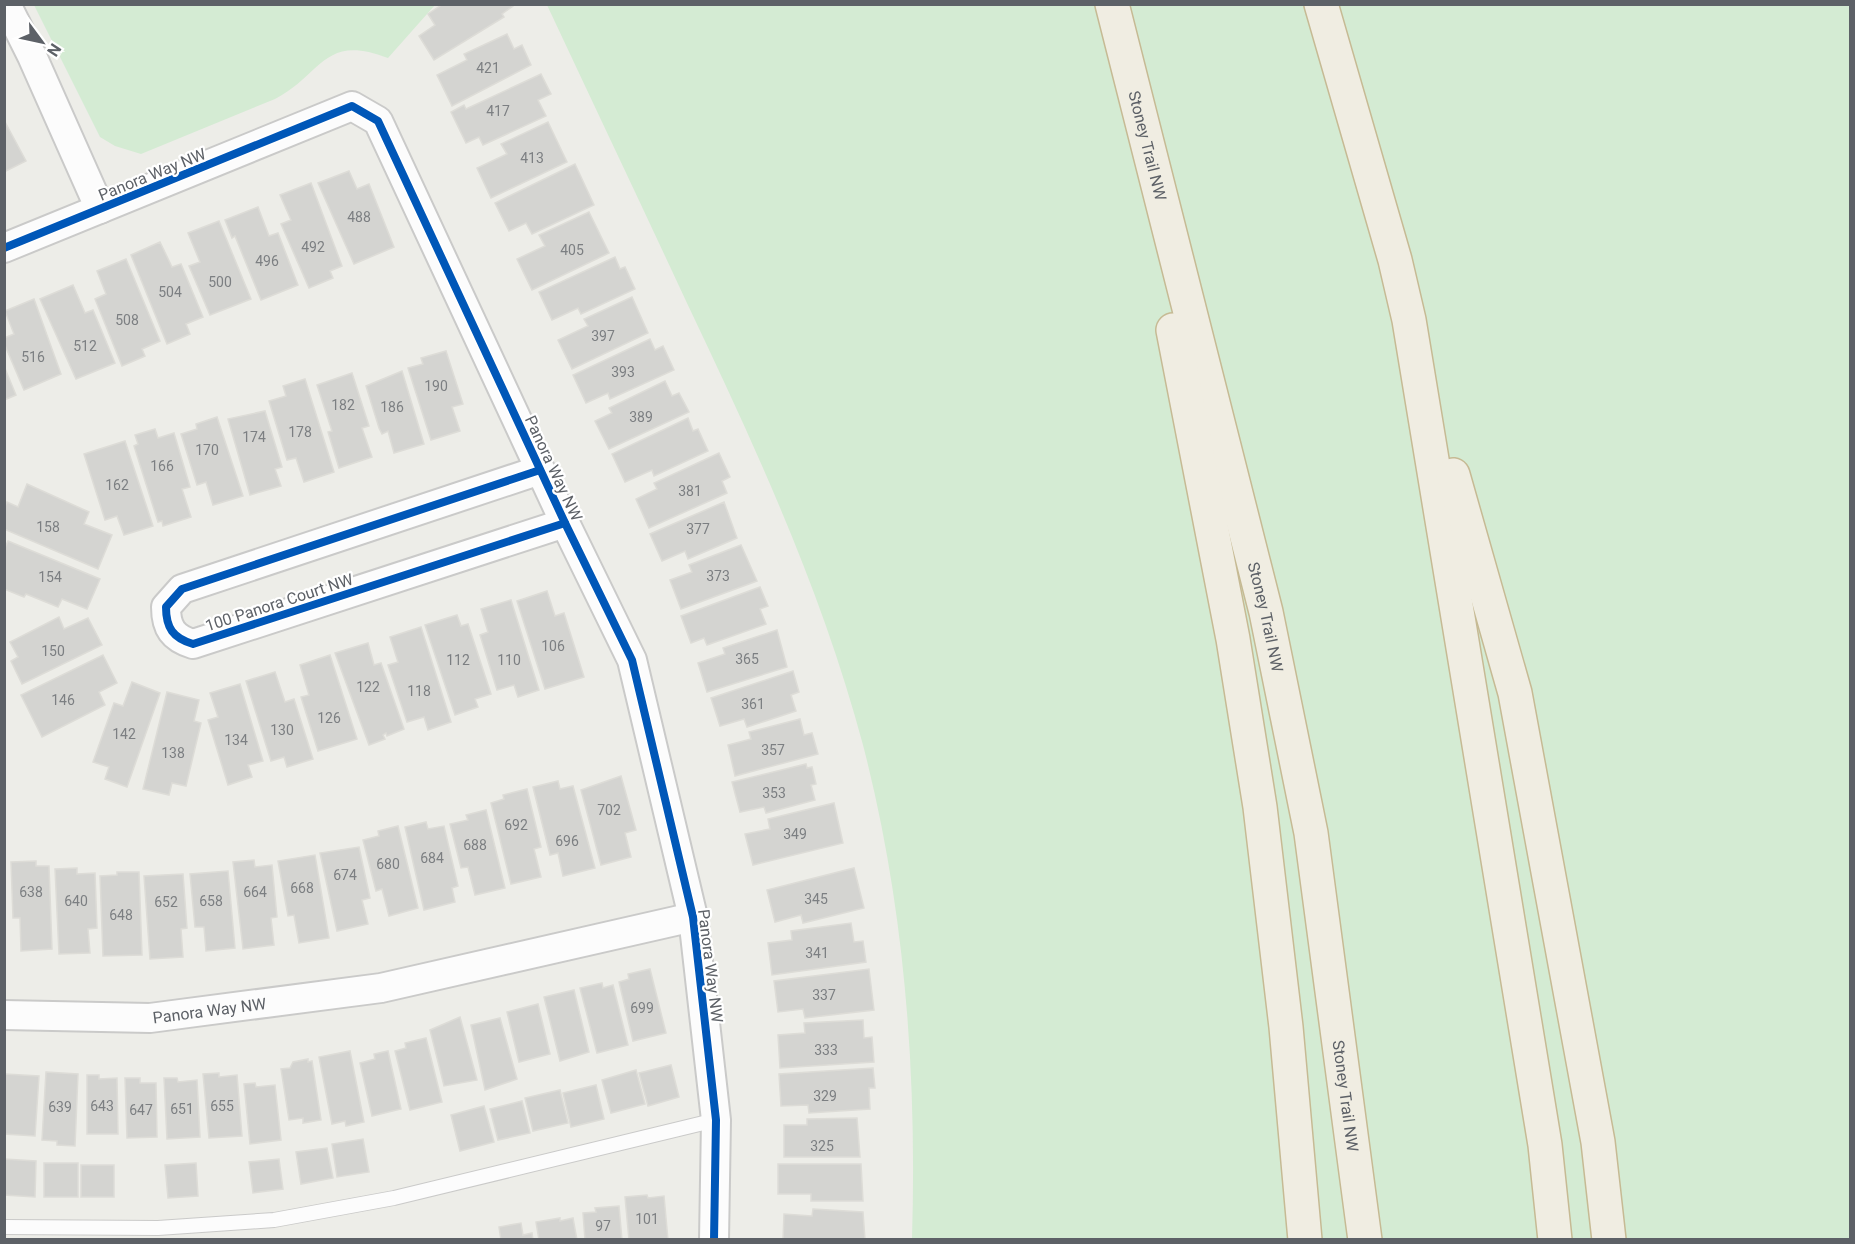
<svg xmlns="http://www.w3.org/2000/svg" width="1855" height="1244" viewBox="0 0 1855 1244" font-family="Roboto,sans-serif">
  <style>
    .green { fill: #d4ebd3 }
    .building { fill: #d4d4d1; stroke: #dddcd7; stroke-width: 1.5 }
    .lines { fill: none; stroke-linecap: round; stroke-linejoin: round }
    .service-casing { stroke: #cacac9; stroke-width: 16 }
    .minor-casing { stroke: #cacac9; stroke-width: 32 }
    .motorway-casing { stroke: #c6ba94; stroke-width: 36 }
    .service { stroke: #fcfcfc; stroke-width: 14 }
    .minor { stroke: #fcfcfc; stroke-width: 28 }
    .motorway { stroke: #f0ede2; stroke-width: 33 }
    .cycleway-casing { stroke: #fff; stroke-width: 11 }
    .cycleway { stroke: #0057b8; stroke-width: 8 }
    .labels { text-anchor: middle; stroke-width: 4.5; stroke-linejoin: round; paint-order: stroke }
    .number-label { font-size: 14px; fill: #7c7f82 }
    .street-label { font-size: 16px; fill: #5d6167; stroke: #fff }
  </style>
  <rect width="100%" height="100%" fill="#edede8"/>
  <g class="green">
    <path d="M34,5H435L388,58C323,33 323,74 275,99L141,154L115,146L100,137Z"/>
    <path d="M547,5H1850V1239H912C917,1073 905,907 863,745C822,591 755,446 686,301C640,202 593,103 547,5Z"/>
  </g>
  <g class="building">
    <polygon points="443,4 513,4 513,6 502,14 504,17 434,60 419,36 435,25 428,14"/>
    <polygon points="507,34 514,49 522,45 531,65 452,106 437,75 467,60 464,54"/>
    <polygon points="541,74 551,94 538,100 546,116 483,145 479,137 466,143 451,112 464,105 466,109"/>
    <polygon points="4,120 26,161 4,172"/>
    <polygon points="548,122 567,162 491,198 477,168 507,154 501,144"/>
    <polygon points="575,164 594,205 532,234 526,223 509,231 495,203"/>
    <polygon points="349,171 357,189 369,184 394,247 354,264 318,183"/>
    <polygon points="311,183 342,266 330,271 333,278 309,288 281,224 291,220 280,195"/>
    <polygon points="258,207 269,236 278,233 298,285 261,300 235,236 232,238 225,220"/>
    <polygon points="589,212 609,253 532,290 517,259 545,246 539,235"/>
    <polygon points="219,221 251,299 210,315 189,266 200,262 188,233"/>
    <polygon points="160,242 172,267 181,264 203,317 186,324 190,334 167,344 131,255"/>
    <polygon points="615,257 620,269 625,267 635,289 581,314 578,308 552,320 539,292"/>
    <polygon points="126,259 160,341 142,349 145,356 122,366 95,299 106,294 97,271"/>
    <polygon points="73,285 85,313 93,310 115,363 76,379 40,299"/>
    <polygon points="632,297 648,333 572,369 558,340 588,326 584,319"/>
    <polygon points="34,299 61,374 24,390 4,343 4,338 14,334 5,311"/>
    <polygon points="650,339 655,350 663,346 674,370 610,399 608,393 586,403 573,375"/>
    <polygon points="446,351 463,404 452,407 460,431 431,440 408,368 423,364 421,358"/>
    <polygon points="4,366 16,395 4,400"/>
    <polygon points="402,371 424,444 394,453 388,431 382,434 379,428 366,386"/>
    <polygon points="352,373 369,426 362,428 372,457 339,468 328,432 332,431 317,385"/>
    <polygon points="305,379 334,472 304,482 296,458 287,460 269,401 286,396 283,386"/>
    <polygon points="665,381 672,396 679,393 689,412 609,449 595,421 612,413 609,408"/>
    <polygon points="265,411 282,467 275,469 281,486 250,495 228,419"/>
    <polygon points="217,417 243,496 213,505 206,482 197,485 181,434 197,429 196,424"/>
    <polygon points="688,418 693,431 698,429 708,451 654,476 652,470 625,482 612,454"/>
    <polygon points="155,429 158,438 174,433 190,487 182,489 191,517 163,526 162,521 158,522 134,446 138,444 135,435"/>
    <polygon points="125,441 153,526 124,535 117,516 105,520 84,454"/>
    <polygon points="719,453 730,477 722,481 727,493 649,528 636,499 657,489 654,483"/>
    <polygon points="27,484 89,512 84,524 112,535 98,569 4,529 4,509 7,502 18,507"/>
    <polygon points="724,502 737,538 688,559 685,551 662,561 650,534"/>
    <polygon points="8,541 100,579 87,609 62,599 58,607 26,594 24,597 4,589 4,550"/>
    <polygon points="741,545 757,581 681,609 670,580 692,572 689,565"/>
    <polygon points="760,587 768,606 760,609 766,624 707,645 704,638 691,643 681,616"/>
    <polygon points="547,591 555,616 564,613 584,677 545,689 517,601"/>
    <polygon points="511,600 539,690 518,697 514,685 497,690 480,635 488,632 481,609"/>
    <polygon points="457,615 461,626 468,624 491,694 475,699 478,707 455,715 425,625"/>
    <polygon points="59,617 64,629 88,618 102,645 22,684 11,661 18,657 10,642"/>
    <polygon points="421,627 451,722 428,730 424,717 407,722 388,665 398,662 390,637"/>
    <polygon points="777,630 787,667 707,692 698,663 725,654 723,648"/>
    <polygon points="368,643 374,665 381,663 404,729 387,736 386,733 383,735 385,739 369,745 335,653"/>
    <polygon points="103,655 117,683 99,692 105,705 42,737 21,695"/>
    <polygon points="330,655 357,739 318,751 301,697 309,695 300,665"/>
    <polygon points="793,671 799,692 791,695 796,711 747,727 744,719 720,726 711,698"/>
    <polygon points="275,672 285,702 294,699 313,759 287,767 284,757 271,761 246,681"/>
    <polygon points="132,682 160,693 127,787 105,779 109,767 93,762 114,703 123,706"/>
    <polygon points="240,684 263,761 248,765 252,777 228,785 208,720 218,717 210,693"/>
    <polygon points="167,692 199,700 194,721 201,723 186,786 172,783 169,795 143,789"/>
    <polygon points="800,719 804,735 812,733 818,754 735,776 728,745 751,739 749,732"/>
    <polygon points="806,764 807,768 812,767 816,784 811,785 815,800 766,813 764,807 740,812 732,782"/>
    <polygon points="621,776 636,830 625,833 631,857 601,865 581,790"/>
    <polygon points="558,781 560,789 573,786 595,868 563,876 558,853 550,855 533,787"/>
    <polygon points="527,789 541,847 534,849 541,877 511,884 491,803 504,799 503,795"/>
    <polygon points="834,803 843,843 753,865 745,834 770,829 768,819"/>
    <polygon points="486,810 505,888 475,895 468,867 461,868 450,824 468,820 466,815"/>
    <polygon points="426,822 428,829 444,826 458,886 452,888 455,902 424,910 405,827"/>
    <polygon points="398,826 418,908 389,916 382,889 376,891 363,840 379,836 378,831"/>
    <polygon points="359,847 370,898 362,900 368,924 337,931 320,853"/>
    <polygon points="315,855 329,938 299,943 294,915 288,916 278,861"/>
    <polygon points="254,860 255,867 272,865 277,917 271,918 274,945 243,949 233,862"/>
    <polygon points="36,861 36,866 49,866 52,949 21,951 20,918 13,918 11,862"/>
    <polygon points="77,868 77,874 95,873 97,928 88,929 90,953 59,954 55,869"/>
    <polygon points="854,868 864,908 803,923 801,915 775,922 767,890"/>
    <polygon points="228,871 235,948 206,951 204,927 195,927 190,874"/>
    <polygon points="117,872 139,872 142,955 103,956 100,876 117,875"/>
    <polygon points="183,874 187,928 181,929 183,957 150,959 144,876"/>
    <polygon points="851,923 854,942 863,941 866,962 772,975 768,943 792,940 791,931"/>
    <polygon points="650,969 666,1033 633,1041 619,982 629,979 628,974"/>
    <polygon points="869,969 874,1010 805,1018 803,1009 778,1012 774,981"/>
    <polygon points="602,983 603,988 613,985 628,1045 597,1053 580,988"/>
    <polygon points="574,990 589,1052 560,1061 544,997"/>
    <polygon points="538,1004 550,1054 519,1062 507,1012"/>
    <polygon points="460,1017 477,1080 444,1086 430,1030"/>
    <polygon points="500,1018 517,1079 485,1090 471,1025"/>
    <polygon points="863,1020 864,1038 872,1037 874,1062 780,1068 778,1035 805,1033 804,1023"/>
    <polygon points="426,1038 442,1102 410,1110 395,1051 406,1048 405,1043"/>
    <polygon points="350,1051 364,1122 346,1126 345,1121 332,1124 319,1057"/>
    <polygon points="388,1051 401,1109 372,1116 360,1063 375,1059 374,1054"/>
    <polygon points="308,1059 308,1062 312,1061 321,1120 303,1123 303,1118 289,1120 281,1069 290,1068 293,1062"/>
    <polygon points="671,1065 679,1097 648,1106 639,1073"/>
    <polygon points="873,1068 875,1088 869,1088 870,1109 809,1113 808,1105 781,1106 779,1074"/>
    <polygon points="636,1070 645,1104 611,1113 602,1080"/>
    <polygon points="46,1072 78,1074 75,1146 57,1145 57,1141 42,1140"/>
    <polygon points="219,1073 219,1077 237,1075 242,1136 209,1138 203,1074"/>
    <polygon points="5,1074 39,1076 35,1136 4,1134"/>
    <polygon points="87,1075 99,1075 99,1079 117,1078 118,1134 87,1134"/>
    <polygon points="125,1078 140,1078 140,1083 156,1083 157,1137 127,1138"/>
    <polygon points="164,1078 177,1078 178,1082 197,1080 200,1137 167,1139"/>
    <polygon points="255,1083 256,1087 275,1085 281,1140 250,1144 244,1084"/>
    <polygon points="596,1085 604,1119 571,1127 563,1093"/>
    <polygon points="560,1090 568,1123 533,1131 525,1098"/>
    <polygon points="522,1101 530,1133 498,1140 490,1109"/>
    <polygon points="484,1106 494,1142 460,1151 451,1115"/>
    <polygon points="857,1118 860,1157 784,1157 784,1125 807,1125 807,1119"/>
    <polygon points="363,1139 369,1172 337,1177 332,1144"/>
    <polygon points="327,1148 333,1178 301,1184 296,1152"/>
    <polygon points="4,1159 36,1161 35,1197 4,1195"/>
    <polygon points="279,1159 283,1189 253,1193 249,1162"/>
    <rect x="44" y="1163" width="34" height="34"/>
    <polygon points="196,1163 198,1196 168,1198 165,1165"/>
    <polygon points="778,1164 861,1164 863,1201 811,1201 811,1194 778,1194"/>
    <rect x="81" y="1165" width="33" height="32"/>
    <polygon points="647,1195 648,1198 664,1196 668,1240 629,1240 625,1197"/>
    <polygon points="619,1206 622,1240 585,1240 583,1213 596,1212 595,1208"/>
    <polygon points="813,1209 863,1212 865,1240 783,1240 784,1214 812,1216"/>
    <polygon points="560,1218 560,1221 573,1218 577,1240 539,1240 536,1222"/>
    <polygon points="521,1223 523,1235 532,1233 533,1240 501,1240 499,1227"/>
  </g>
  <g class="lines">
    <g class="service-casing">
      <polyline id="service" points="4,1227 158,1228 274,1220 394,1198 716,1120"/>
    </g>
    <g class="minor-casing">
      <g id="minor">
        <polyline points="6,4 32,56 100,209"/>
        <polyline points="4,248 352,106 378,121 565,523 632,660 693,917 716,1120 714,1240"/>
        <path d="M540,470L182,589L166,607C166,628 173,638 193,644L565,523"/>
        <path id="s1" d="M4,1015L150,1018L381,988L693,917"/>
      </g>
    </g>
    <g class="motorway-casing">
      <g id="motorway">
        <path id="s2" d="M1112,4L1266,612L1311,833L1365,1240"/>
        <polyline points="1321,4 1395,260 1409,320 1545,1145 1555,1240"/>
        <polyline points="1173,330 1233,639 1260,807 1286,1027 1305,1240"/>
        <polyline points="1453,475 1515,693 1598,1142 1609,1240"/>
      </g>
    </g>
    <use href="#service" class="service"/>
    <use href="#minor" class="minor"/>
    <use href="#motorway" class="motorway"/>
    <g class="cycleway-casing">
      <g id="cycleway">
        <polyline points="4,248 352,106 378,121 565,523 632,660 693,917 716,1120 714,1240"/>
        <path d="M540,470L182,589L166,607C166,628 173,638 193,644L565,523"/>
      </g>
    </g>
    <use href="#cycleway" class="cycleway"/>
  </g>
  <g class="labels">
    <g class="number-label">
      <text x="488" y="73">421</text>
      <text x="498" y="116">417</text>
      <text x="532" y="163">413</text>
      <text x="359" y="222">488</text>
      <text x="313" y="252">492</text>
      <text x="572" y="255">405</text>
      <text x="267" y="266">496</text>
      <text x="220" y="287">500</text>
      <text x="170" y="297">504</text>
      <text x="127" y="325">508</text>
      <text x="603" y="341">397</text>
      <text x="85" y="351">512</text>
      <text x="33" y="362">516</text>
      <text x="623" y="377">393</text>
      <text x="436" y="391">190</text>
      <text x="343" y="410">182</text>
      <text x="392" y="412">186</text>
      <text x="641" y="422">389</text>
      <text x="300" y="437">178</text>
      <text x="254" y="442">174</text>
      <text x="207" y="455">170</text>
      <text x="162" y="471">166</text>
      <text x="117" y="490">162</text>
      <text x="690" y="496">381</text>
      <text x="48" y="532">158</text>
      <text x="698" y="534">377</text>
      <text x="718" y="581">373</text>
      <text x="50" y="582">154</text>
      <text x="553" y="651">106</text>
      <text x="53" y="656">150</text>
      <text x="747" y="664">365</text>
      <text x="458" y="665">112</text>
      <text x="509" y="665">110</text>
      <text x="368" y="692">122</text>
      <text x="419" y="696">118</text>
      <text x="63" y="705">146</text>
      <text x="753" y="709">361</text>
      <text x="329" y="723">126</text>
      <text x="282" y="735">130</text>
      <text x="124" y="739">142</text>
      <text x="236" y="745">134</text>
      <text x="773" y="755">357</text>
      <text x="173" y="758">138</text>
      <text x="774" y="798">353</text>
      <text x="609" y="815">702</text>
      <text x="516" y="830">692</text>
      <text x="795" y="839">349</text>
      <text x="567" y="846">696</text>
      <text x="475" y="850">688</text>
      <text x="432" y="863">684</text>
      <text x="388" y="869">680</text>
      <text x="345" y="880">674</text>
      <text x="302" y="893">668</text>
      <text x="31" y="897">638</text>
      <text x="255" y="897">664</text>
      <text x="816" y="904">345</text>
      <text x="76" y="906">640</text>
      <text x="211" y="906">658</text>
      <text x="166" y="907">652</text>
      <text x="121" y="920">648</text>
      <text x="817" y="958">341</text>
      <text x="824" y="1000">337</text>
      <text x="642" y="1013">699</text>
      <text x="826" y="1055">333</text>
      <text x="825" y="1101">329</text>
      <text x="102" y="1111">643</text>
      <text x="222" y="1111">655</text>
      <text x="60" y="1112">639</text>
      <text x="182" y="1114">651</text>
      <text x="141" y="1115">647</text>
      <text x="822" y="1151">325</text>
      <text x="647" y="1224">101</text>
      <text x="603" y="1231">97</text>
    </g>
    <g class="street-label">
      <text dy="6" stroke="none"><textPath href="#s2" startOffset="146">Stoney Trail NW</textPath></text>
      <text transform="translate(152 174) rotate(-22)" y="6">Panora Way NW</text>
      <text transform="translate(554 468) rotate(65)" y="6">Panora Way NW</text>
      <text transform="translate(279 602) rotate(-18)" y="6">100 Panora Court NW</text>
      <text dy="6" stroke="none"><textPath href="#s2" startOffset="632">Stoney Trail NW</textPath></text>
      <text transform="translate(711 966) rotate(83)" y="6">Panora Way NW</text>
      <text dy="6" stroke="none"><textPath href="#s1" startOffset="206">Panora Way NW</textPath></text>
      <text dy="6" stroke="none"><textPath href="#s2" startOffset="1118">Stoney Trail NW</textPath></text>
    </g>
  </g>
  <rect width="1855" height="1244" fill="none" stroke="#5d6167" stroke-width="12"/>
  <g transform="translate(42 42) rotate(123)" stroke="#ffffff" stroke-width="4.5" paint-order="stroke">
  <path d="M0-4.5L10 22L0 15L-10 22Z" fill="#5d6167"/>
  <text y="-9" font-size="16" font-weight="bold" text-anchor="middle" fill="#5d6167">N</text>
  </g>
</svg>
